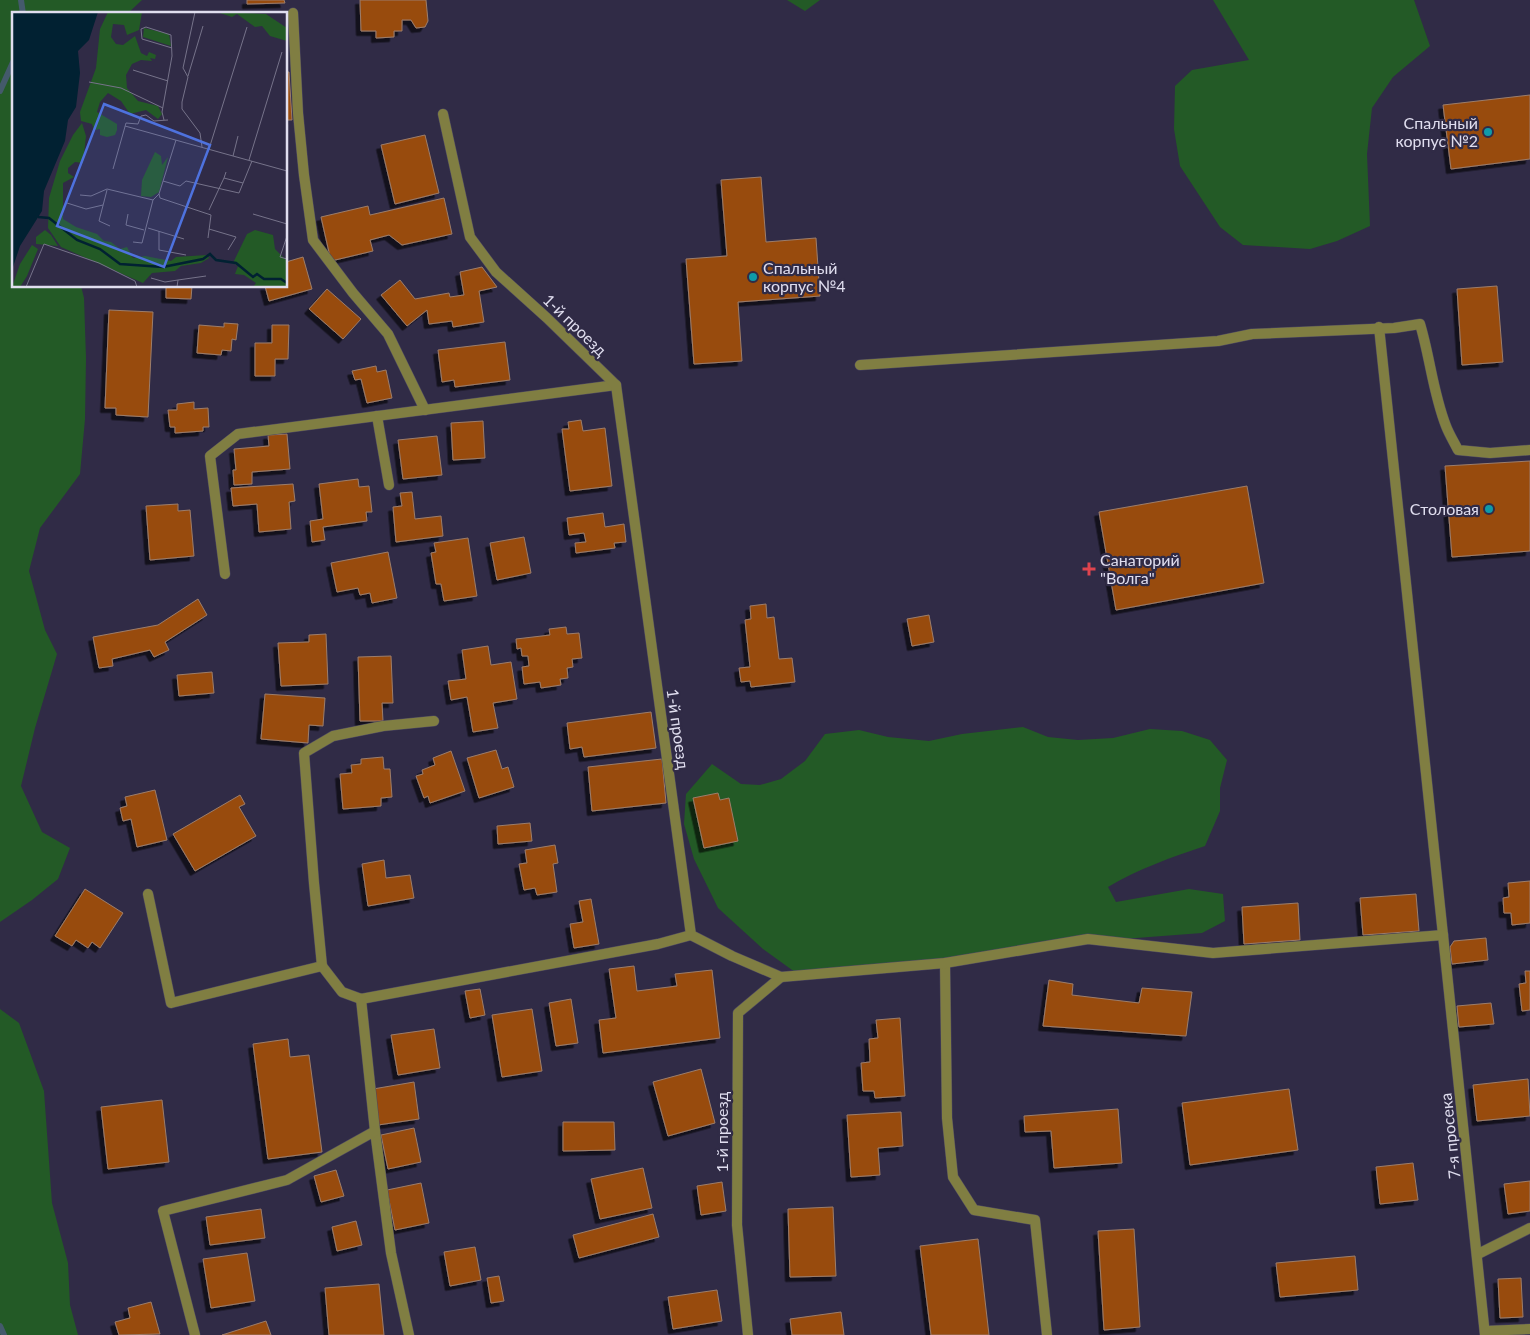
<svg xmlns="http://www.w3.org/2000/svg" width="1530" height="1335" viewBox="0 0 1530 1335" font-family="Lato,sans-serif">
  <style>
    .green { fill: #235a26 }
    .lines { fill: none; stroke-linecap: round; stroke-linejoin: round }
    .stream { stroke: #445a6b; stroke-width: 6 }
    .building { fill: #984c10; stroke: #9c7d6a; filter: url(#shadow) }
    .service-casing { stroke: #4c4861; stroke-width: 11 }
    .minor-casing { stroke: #4c4861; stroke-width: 11 }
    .tertiary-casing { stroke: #4c4861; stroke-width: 11 }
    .service { stroke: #807e42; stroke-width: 10 }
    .minor { stroke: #807e42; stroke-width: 10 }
    .tertiary { stroke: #807e42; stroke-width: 10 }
    .culture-dot { fill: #0f9aa8; stroke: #302b46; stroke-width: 2 }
    .health-dot { fill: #e0444e; stroke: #302b46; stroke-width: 2 }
    .labels { text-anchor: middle; stroke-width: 4.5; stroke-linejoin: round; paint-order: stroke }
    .poi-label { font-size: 16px; fill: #e0deef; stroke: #302b46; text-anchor: end }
    .street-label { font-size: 16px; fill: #e0deef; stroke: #302b46 }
    .inset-river { fill: none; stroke: #012132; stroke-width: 2.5 }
    .inset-road { fill: none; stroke: #76738a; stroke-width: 1 }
    .view { fill: #4e72de; fill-opacity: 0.15; stroke: #4e72de; stroke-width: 2.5 }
    .inset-edge { fill: none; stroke: #e0deef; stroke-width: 2.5 }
  </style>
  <defs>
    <filter id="shadow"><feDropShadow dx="-4.5" dy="4.5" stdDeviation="0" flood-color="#0009"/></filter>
  </defs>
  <rect width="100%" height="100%" fill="#302b46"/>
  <g class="green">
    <polygon points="0,0 142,0 127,14 14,14 14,286 81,286 84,298 86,358 85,419 80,474 40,528 29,571 45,630 57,654 35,728 21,786 42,832 70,848 58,879 32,900 0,922"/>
    <polygon points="787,0 820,0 805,11"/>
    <polygon points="1213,0 1414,0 1430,46 1393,77 1372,108 1367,154 1370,226 1337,241 1310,249 1243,245 1220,227 1180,166 1174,129 1175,86 1192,70 1249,60"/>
    <path d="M1023,727L1048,737L1078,740L1113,738L1150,729L1182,731L1210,740L1227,760L1220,788V811L1205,846C1172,857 1138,869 1108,887L1116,902L1189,889L1223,894L1225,921L1202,933L1123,939L900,972L811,978L799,975L763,949L718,908L694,859L684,824L686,794L712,764L741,784L760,785L781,779L805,761L825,734L859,730L888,737L929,741L962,734Z"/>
    <polygon points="0,1009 19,1023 44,1091 52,1203 68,1263 70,1305 78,1335 0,1335"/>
  </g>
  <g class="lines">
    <g class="stream">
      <polyline points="21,0 23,14"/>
      <polyline points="0,91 14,60"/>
      <polyline points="0,1326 4,1335"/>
    </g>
  </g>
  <g class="building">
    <polygon points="247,0 284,0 285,3 247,4"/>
    <polygon points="360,0 426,0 428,21 425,27 416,28 411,20 402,20 402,31 394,31 394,37 376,38 376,31 361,31"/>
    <polygon points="286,72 289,72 292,120 286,120"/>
    <polygon points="1530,95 1530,159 1451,169 1443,105"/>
    <polygon points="425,135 439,193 395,204 381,145"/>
    <polygon points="761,177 766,242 816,238 820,296 738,302 742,361 694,364 686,259 727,256 721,180"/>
    <polygon points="444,198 452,234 402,245 389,235 370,240 373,251 331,261 321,217 368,206 370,215"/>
    <polygon points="303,257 312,289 269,301 265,286 286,286 286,262"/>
    <polygon points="482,267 497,287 479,291 484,322 453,327 452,321 429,324 427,310 407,326 381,295 400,280 415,299 449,293 450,297 464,295 460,272"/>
    <polygon points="166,286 192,286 191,299 166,298"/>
    <polygon points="1497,286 1503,362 1462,365 1457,289"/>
    <polygon points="327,289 361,319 343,339 309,309"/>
    <polygon points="109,310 153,312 148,417 116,415 116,408 105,408"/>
    <polygon points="224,323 238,324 236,340 232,339 231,351 222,350 221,355 197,353 199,325 224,327"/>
    <polygon points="272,325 289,325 288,359 275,359 275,376 255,376 255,343 272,343"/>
    <polygon points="505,342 510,380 455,387 454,380 442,382 438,350"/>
    <polygon points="376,366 377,372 386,370 392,398 367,403 361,379 355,380 352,371"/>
    <polygon points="194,402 194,409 208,408 209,427 203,427 203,431 175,433 175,427 170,427 168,410 177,410 177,404"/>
    <polygon points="581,420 583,431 605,428 612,486 570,491 562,429 569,429 568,422"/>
    <polygon points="483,421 485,458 453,460 451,423"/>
    <polygon points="287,434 290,469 252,472 252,484 234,485 233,470 236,470 234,449 269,446 268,435"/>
    <polygon points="437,436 442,475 403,479 398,440"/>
    <polygon points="1530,461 1530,551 1452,557 1445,466"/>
    <polygon points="358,479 359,487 369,486 372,512 366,512 367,521 323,527 325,540 312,542 310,521 323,519 319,484"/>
    <polygon points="293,484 295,501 289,502 291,529 259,532 257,504 233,506 231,488"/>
    <polygon points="1247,486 1264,583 1116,610 1099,512"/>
    <polygon points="412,492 415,519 441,516 443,536 396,542 393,507 402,506 400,493"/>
    <polygon points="178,504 178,511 190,510 194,556 150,560 146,506"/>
    <polygon points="603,513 605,527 624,524 626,542 614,543 615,548 576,553 575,543 586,542 584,533 569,535 567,518"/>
    <polygon points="524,537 531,573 497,580 490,543"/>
    <polygon points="468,538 477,596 444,601 441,584 436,584 431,553 436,552 434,543"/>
    <polygon points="388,552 397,598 372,603 370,593 360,595 358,588 337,592 331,563"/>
    <polygon points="198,599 207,615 165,642 169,650 154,657 150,650 112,659 113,666 99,668 93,637 158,625"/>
    <polygon points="766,604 767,618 774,617 779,659 792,658 795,682 751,687 750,681 741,682 739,668 750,667 745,620 751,619 750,606"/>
    <polygon points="929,615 934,642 912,646 907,619"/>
    <polygon points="566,627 567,634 579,633 582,658 572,659 573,667 567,668 568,678 560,679 561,685 541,688 540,682 524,684 522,667 529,666 528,656 522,656 521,648 517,649 516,639 550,635 549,629"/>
    <polygon points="326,634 328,684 281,686 278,643 309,642 309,635"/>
    <polygon points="488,646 491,665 511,662 517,699 493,703 498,728 473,732 467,697 451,700 448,681 466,679 462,650"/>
    <polygon points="391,656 393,703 382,703 383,721 360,721 358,657"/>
    <polygon points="212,672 214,693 179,696 177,675"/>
    <polygon points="265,694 325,698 323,726 309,725 308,743 261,739"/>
    <polygon points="651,712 656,748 584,757 582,747 570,749 567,723"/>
    <polygon points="496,750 502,769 508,767 514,787 479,798 467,758"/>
    <polygon points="451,751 465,791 430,803 428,796 424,798 416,776 423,774 422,770 435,765 433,758"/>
    <polygon points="383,757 384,769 390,769 392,797 381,798 381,806 343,809 340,774 352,773 351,765 361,764 361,759"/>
    <polygon points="662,759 666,803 592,811 588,767"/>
    <polygon points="155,790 167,840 137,847 131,819 123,821 120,808 127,806 125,797"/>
    <polygon points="718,793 720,800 729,798 738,841 704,848 693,798"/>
    <polygon points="240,795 245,804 239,807 256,836 195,871 173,834"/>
    <polygon points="530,823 532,841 498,844 497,826"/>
    <polygon points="555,845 558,863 553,864 557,892 537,895 535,888 524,890 519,864 527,863 525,850"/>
    <polygon points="384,860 386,878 410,875 414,898 368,906 362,864"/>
    <polygon points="1530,881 1530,923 1512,925 1511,913 1504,913 1503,898 1509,897 1508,883"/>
    <polygon points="85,889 123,913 100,948 92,942 88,948 76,940 72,946 55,936"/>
    <polygon points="1416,894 1419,931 1363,935 1360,898"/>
    <polygon points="591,899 599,944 574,948 570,924 583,922 579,901"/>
    <polygon points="1298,903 1300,940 1244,944 1242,907"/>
    <polygon points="1486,938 1488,960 1452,964 1450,947 1454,941"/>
    <polygon points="634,966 637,991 677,986 675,974 712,970 720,1038 603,1053 599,1020 616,1018 609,969"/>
    <polygon points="1525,971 1530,971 1530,1010 1522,1011 1519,984 1526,983"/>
    <polygon points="1049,980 1073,984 1072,995 1139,1003 1142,988 1192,992 1186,1036 1043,1026"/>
    <polygon points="480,989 485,1015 470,1018 465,991"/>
    <polygon points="571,999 578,1043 556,1046 549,1003"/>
    <polygon points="1491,1003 1494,1024 1459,1027 1457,1006"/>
    <polygon points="532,1009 542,1071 502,1077 492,1015"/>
    <polygon points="900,1018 905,1096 875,1098 874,1091 863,1091 861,1063 870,1062 869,1039 878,1038 876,1020"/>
    <polygon points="434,1029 440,1068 398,1075 391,1035"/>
    <polygon points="288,1039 290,1057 309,1055 322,1152 268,1159 253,1044"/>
    <polygon points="701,1069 715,1123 668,1136 653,1082"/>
    <polygon points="1528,1079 1530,1116 1477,1121 1473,1085"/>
    <polygon points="414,1082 419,1119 378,1125 373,1089"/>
    <polygon points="1289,1089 1298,1150 1190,1165 1182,1103"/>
    <polygon points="162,1100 169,1162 108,1169 101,1107"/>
    <polygon points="1118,1109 1122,1163 1054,1168 1051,1131 1025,1132 1024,1116"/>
    <polygon points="901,1112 903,1146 878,1148 880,1175 851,1177 847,1115"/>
    <polygon points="563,1122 614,1122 615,1150 563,1151"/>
    <polygon points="414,1128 421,1162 388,1169 381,1135"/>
    <polygon points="1413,1163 1418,1200 1380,1204 1376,1167"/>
    <polygon points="643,1168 652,1208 600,1219 591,1179"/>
    <polygon points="336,1170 344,1196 321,1202 314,1176"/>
    <polygon points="1530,1181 1530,1211 1508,1214 1504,1184"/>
    <polygon points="722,1182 726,1211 701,1215 697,1186"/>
    <polygon points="421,1183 429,1223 395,1230 387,1190"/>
    <polygon points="833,1207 836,1276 790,1277 788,1209"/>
    <polygon points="261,1209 265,1238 210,1245 206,1217"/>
    <polygon points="653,1214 659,1237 579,1258 573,1235"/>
    <polygon points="356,1221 362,1245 337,1251 332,1227"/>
    <polygon points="1134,1229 1140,1327 1104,1330 1098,1231"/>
    <polygon points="978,1239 989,1335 931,1335 920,1246"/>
    <polygon points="475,1247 481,1280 450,1286 444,1252"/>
    <polygon points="247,1253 255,1301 211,1308 203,1259"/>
    <polygon points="1355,1256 1358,1290 1280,1297 1276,1263"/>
    <polygon points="499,1276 504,1301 491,1303 487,1278"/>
    <polygon points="1521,1278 1523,1317 1500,1318 1498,1279"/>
    <polygon points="379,1284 384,1335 329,1335 325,1288"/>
    <polygon points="717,1290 722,1321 673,1329 668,1297"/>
    <polygon points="151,1302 160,1334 119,1335 115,1322 130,1318 128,1308"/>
    <polygon points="841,1312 844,1335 792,1335 790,1319"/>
    <polygon points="266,1321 271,1335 222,1335"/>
  </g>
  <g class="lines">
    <g class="service-casing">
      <g id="service">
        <polyline points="293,13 298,113 304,175 313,240 353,293 388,334 425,410"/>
        <polyline points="1379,327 1443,935"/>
        <path d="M860,365L1218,341L1252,334L1394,328L1420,324C1430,357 1433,393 1446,426C1449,434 1454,442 1458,450L1490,453L1530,450"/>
        <polyline points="377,416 389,485"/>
        <polyline points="225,574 210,456 238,434 616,385"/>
        <polyline points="148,894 171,1003 322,966 342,992 361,999 658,944 691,935"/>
        <polyline points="322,966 314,883 304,753 333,736 383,726 434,721"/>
        <polyline points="361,999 375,1131 391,1253 409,1335"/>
        <polyline points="195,1335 163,1211 287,1180 375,1131"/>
      </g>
    </g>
    <g class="minor-casing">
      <g id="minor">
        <polyline points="443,114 470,237 496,272 547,318 616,385 691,935 732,956 781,977 738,1013 737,1225 748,1335"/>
        <polyline points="945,963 947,1118 953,1177 974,1210 1035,1220 1047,1335"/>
        <polyline points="781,977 945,963 1088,939 1213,953 1443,935"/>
        <polyline points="1478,1254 1530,1228"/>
        <polyline points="1485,1331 1530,1329"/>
      </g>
    </g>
    <g class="tertiary-casing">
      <polyline id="tertiary" points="1443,935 1485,1335"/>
    </g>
    <use href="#service" class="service"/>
    <use href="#minor" class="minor"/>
    <use href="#tertiary" class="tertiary"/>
  </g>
  <g class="culture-dot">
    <circle cx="1488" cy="132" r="5"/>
    <circle cx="753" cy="277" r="5"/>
    <circle cx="1489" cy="509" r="5"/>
  </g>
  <path class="health-dot" d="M1086.5 561.5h5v5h5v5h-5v5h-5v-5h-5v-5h5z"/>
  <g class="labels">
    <g class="poi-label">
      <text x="1478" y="129">Спальный<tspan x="1478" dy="18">корпус №2</tspan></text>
      <text x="763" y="274" text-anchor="start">Спальный<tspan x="763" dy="18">корпус №4</tspan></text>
      <text x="1479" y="515">Столовая</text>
      <text x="1100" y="566" text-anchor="start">Санаторий<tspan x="1100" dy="18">"Волга"</tspan></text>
    </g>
    <g class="street-label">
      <text transform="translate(575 325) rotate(44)" y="6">1-й проезд</text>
      <text transform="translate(678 729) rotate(82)" y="6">1-й проезд</text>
      <text transform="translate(722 1132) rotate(-90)" y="6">1-й проезд</text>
      <text transform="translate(1450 1136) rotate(-96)" y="6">7-я просека</text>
    </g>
  </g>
  <g transform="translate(12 12)">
    <rect width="275" height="275" fill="#302b46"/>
    <path d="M96,0H130L127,18L115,23L112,13L101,12L99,25L104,32L111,33L123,24L129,41L135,44L137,40L144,43L143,47L138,46L140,49L129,48L120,52L114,63L115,76L126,89L146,94L150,102L146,107L134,98L118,102L109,89L96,81L88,90L85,100L105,112V118L103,123L95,125L88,123V117L82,118L80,112L69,109L68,100L84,56L88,17ZM205,0L254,2L275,16V29L258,24L250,14L243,15L225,2L220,5ZM132,16L157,22L159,34L131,25ZM70,111L74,124L71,151L63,150L56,156V161L62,165L51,171V207L64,215L85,222L92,229L99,230L108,237L115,235L121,246L133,244L159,249L164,245L195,243L197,246L189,251L169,254L163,259L140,261L131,271L49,235L36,216L37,186L48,149L61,123ZM143,140L149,144L150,153L156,145L147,180L139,185L129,184L130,168ZM33,218L39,223L46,234L24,232V225ZM243,218L261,223L263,237L275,249V275H241L244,271L232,263L223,262L226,254L221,251L235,222ZM20,233L26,237L15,264L8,275H0L8,252Z" fill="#235a26"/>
    <path d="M0,0H86L77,28L66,39L68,61L64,95L56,108L53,129L32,179L30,199L8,234L0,258Z" fill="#012132"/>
    <path class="inset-river" d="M26,205L37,206L65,228L88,237L108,252L151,255L191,247L198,242L204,248L224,251L241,265L245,262L252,267H269L275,271"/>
    <path class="inset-road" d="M183,0L171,56L176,65L170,90V97L188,121L190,135M121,58L156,69M176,64L191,14M77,70L109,76L151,96M152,108L150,100L160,44L159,23L134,15L129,17L130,27L160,36M113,114L275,159M197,137L235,15M221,144L226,124M237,148L270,40M101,157L114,111L126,112L129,104L134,103L142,109L156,108M214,160L212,166L231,171M151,169L168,174L174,169L227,181L240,149M95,178L87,209L98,214M147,182L164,128M68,183L79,184L95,177L141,188L147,182L148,186L199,203L196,226M55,191L74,197L91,193M197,198L212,166M116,202L114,213L132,218M241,202L275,212M136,216L172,227M197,217L224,225L216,238M147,219V238L174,243M275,224L268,245L275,247M121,230L130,231L141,188M139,266L153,270L166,268M14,275L32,232L87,251L123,269L125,275M165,275L166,268L194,264"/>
    <path class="view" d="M92,92L198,133L152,255L45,214Z"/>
    <rect width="275" height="275" class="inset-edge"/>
  </g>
</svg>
